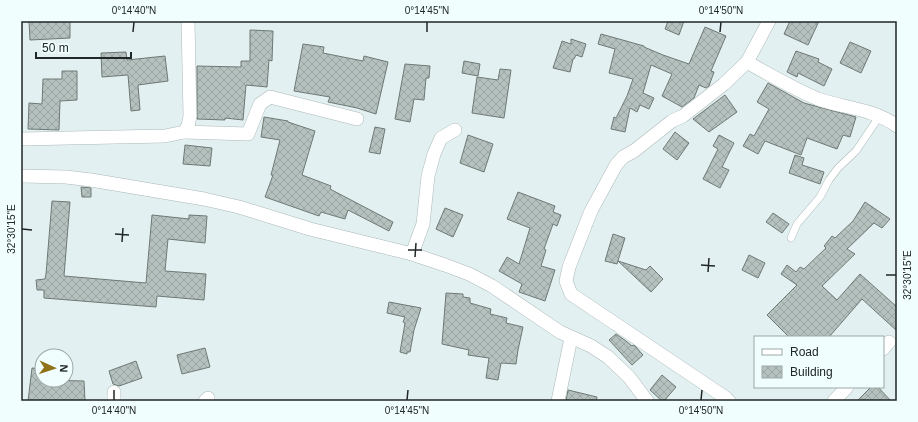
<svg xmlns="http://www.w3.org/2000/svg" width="918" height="422" viewBox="0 0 918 422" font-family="Arial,sans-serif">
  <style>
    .building { fill: url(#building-cross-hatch); stroke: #6e7975 }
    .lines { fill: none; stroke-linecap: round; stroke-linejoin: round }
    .service-casing { stroke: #acb8b9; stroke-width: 8 }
    .minor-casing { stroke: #acb8b9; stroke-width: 14 }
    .service { stroke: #fff; stroke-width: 7 }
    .minor { stroke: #fff; stroke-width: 13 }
    .ticks { fill: none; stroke: #212626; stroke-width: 1.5 }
    .neatline { fill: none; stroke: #212626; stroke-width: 1.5 }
    .ticks-label { font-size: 10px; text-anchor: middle; fill: #212626 }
  </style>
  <defs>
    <pattern id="building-cross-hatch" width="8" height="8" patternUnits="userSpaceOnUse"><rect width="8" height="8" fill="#b5c1be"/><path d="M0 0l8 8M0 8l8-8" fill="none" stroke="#9ba6a3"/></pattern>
  </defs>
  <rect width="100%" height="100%" fill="#e3f0f1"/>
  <g class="building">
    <polygon points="29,21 70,21 70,38 30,40"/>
    <polygon points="668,21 684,21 679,35 665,29"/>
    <polygon points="790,21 819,21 808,45 784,34"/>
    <polygon points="705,27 726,36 711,71 714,72 709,86 706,88 699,85 694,98 682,107 662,96 672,74 651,65 643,93 654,98 649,109 640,105 637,112 630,108 625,132 611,129 614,117 616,118 627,96 633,79 609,73 615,49 598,44 601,34 644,46 644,47 663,55 689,64"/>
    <polygon points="250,30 273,31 272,61 269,60 267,87 246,85 243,120 225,118 225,120 197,119 197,66 241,67 241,61 250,61"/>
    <polygon points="571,39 586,44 582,57 576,55 574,59 573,59 570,72 553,68 562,41 571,44"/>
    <polygon points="850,42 871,51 861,73 840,63"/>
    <polygon points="303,44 324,47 323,53 363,61 364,56 388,62 376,114 357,108 328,102 330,97 294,91"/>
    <polygon points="796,51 819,59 818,62 832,69 824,86 798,73 797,77 787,72"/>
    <polygon points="126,52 127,60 165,56 168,81 138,85 140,110 131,111 128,75 102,77 101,53"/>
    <polygon points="464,61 480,64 478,76 462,73"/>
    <polygon points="405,64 430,66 429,78 426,78 424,100 414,99 410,122 395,119"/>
    <polygon points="500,69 511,70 504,118 472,113 477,77 498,80"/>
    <polygon points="62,71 77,71 77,100 60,101 59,130 28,129 29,103 42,104 43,79 62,79"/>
    <polygon points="768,83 804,103 856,117 850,137 843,135 837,149 807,138 801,155 765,141 758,154 743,146 750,134 754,136 769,109 757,102"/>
    <polygon points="725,95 737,112 709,132 693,119"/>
    <polygon points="264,117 288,121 288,122 315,131 302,175 331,186 330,189 393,222 389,231 348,210 345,219 321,212 319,216 265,197 273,175 271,175 280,140 261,137"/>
    <polygon points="375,127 385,129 380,154 369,152"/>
    <polygon points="675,132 689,143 677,160 663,149"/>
    <polygon points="468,135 493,144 484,172 460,163"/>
    <polygon points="719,135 734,143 722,167 729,170 720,188 703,179 718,149 713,146"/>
    <polygon points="185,145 212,148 210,166 183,164"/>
    <polygon points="795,155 804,158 802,165 824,172 820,184 789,173"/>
    <polygon points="81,187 91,188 91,197 82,197"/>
    <polygon points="518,192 555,206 553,212 561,215 557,226 553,224 544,249 546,250 541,266 555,270 545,301 519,292 522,284 499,271 507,257 519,264 530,228 507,219"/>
    <polygon points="52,201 70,202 64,276 146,283 152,215 189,219 189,215 207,216 205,243 168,239 165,271 206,274 204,300 157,296 156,307 44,298 44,290 37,290 36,280 45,279 46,274"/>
    <polygon points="865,202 890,219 882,228 874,223 847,249 855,254 822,286 837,300 860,274 897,307 897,331 862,299 829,337 789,337 767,315 797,285 781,274 787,265 796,272 800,267 804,269 826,248 824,246 832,236 835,238 853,221"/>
    <polygon points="445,208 463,215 453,237 436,229"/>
    <polygon points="773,213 789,224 782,233 766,222"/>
    <polygon points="613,234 625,238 617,264 605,261"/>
    <polygon points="749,255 765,263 758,278 742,270"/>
    <polygon points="618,261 646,270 650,266 663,279 651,292"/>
    <polygon points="446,293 463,294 463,297 470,298 470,303 491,309 490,314 507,318 506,323 523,327 518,350 516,364 501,363 498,380 486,378 489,358 468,355 469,350 442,344"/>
    <polygon points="389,302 421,308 414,330 410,352 407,352 407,354 400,352 405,323 403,322 405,317 387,313"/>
    <polygon points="616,334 626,341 632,346 633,345 635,346 643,355 632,365 609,340"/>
    <polygon points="205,348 210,367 182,374 177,355"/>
    <polygon points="136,361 142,378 119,386 113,384 109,371"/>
    <polygon points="32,368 42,369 42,380 84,381 85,401 28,401"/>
    <polygon points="662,375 676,387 664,401 662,401 650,390"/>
    <polygon points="871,387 878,387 891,401 857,401"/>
    <polygon points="568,390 597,397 596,401 566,401"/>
  </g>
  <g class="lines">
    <g class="service-casing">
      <polyline id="service" points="791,238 797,224 820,197 829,180 838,168 856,151 879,117"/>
    </g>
    <g class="minor-casing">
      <g id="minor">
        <path d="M747,62C770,75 794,89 818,99C844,108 874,109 897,126"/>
        <polyline points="184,132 248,134 260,104 270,97 357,119"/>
        <polyline points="21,139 165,136 184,132 188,126 190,116 188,21"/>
        <polyline points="21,176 66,177 91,180 204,199 239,207 310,229 412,254 445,265 469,274 492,286 560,332 591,346 608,357 629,377 647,401"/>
        <polyline points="412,254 423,224 428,176 434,154 441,138 455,130"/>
        <polyline points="883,349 889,342"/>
        <polyline points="114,392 114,401"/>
        <polyline points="205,401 208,398"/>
        <polyline points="558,401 571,338"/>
        <polyline points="729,401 726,398 571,294 566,281 569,267 591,211 616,165 623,157 634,151 672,121 683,116 724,84 747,62 769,21"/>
        <polyline points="834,401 847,387"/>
      </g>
    </g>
    <use href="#service" class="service"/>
    <use href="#minor" class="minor"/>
  </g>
  <path class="ticks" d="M133,32L134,22M427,32V22M720,32L721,22M22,229L32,230M115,234L129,235M122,242L123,228M408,250H422M415,257L416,243M701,265L715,266M708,272L709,258M886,275H896M114,400V390M407,400L408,390M701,400L702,390"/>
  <rect width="918" height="422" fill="none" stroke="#f0fefe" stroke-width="44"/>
  <rect x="754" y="336" width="130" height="52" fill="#f0fefe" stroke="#9da8a8"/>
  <rect x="762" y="349" width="20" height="6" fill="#ffffff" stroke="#9da8a8"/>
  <text x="790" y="356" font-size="12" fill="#212626">Road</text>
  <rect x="762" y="366" width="20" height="12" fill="url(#building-cross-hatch)" stroke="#9da8a8"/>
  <text x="790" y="376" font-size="12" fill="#212626">Building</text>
  <g transform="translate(54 368) rotate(93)"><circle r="19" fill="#f0fefe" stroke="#9da8a8"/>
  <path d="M0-3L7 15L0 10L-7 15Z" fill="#907217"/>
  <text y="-6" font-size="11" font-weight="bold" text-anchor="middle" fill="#212626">N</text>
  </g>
  <path d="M36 52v6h95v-6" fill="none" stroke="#212626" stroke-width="2"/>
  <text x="42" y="52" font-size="12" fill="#212626" stroke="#f0fefe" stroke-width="3" paint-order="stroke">50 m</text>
  <rect x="22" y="22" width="874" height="378" class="neatline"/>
  <g class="ticks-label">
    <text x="134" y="14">0°14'40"N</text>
    <text x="427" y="14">0°14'45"N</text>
    <text x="721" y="14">0°14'50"N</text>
    <text transform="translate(11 229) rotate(-90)" y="4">32°30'15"E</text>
    <text transform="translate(907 275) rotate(-90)" y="4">32°30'15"E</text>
    <text x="114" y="414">0°14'40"N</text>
    <text x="407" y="414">0°14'45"N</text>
    <text x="701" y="414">0°14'50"N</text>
  </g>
</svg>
